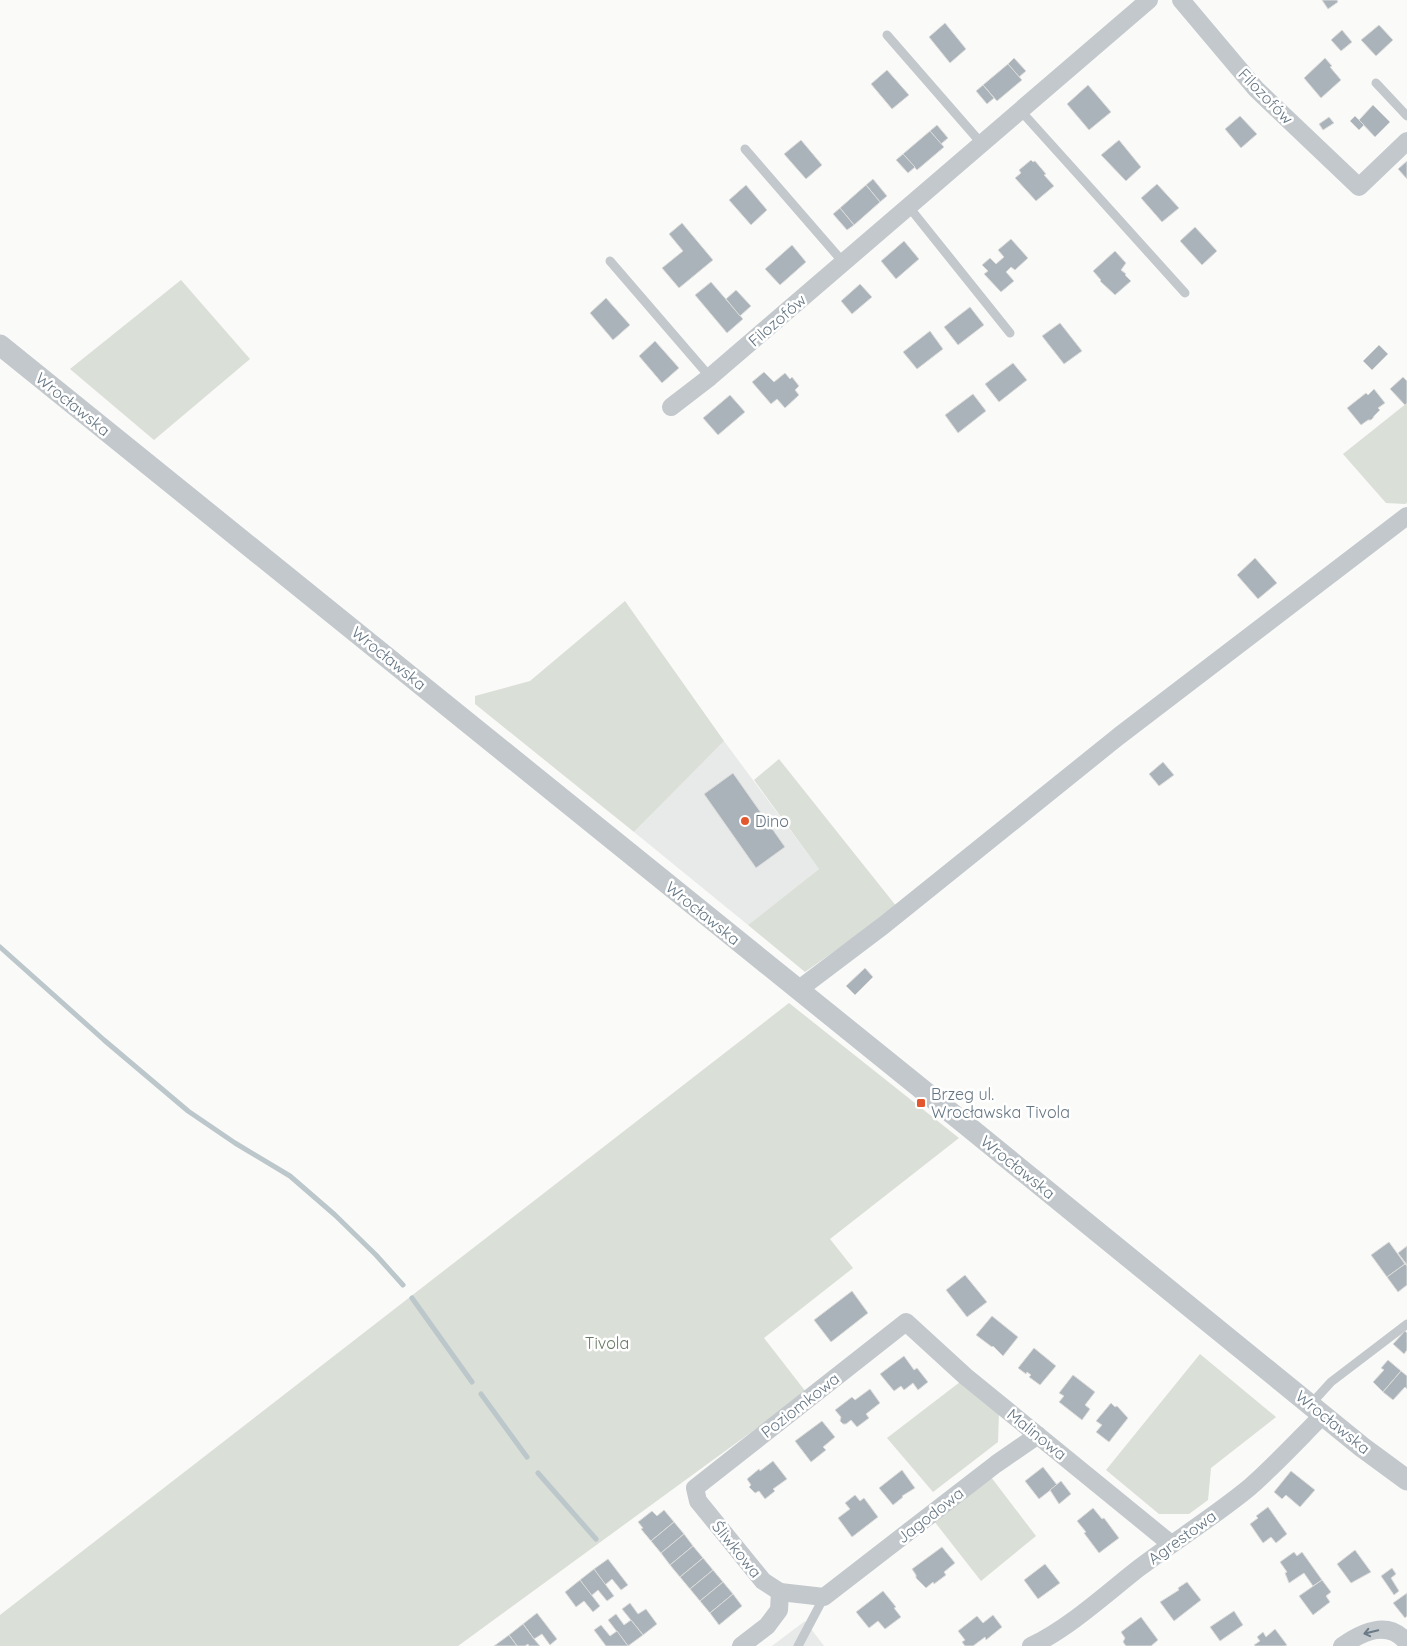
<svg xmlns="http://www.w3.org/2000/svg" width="1407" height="1646" viewBox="0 0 1407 1646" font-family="Quicksand,sans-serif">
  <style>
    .built { fill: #e8e9e9 }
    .green { fill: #dadfd7 }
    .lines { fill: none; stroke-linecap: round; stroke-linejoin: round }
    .stream { stroke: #bbc7cb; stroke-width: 5 }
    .building { fill: #aab3b9; stroke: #dcdcda }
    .service { stroke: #c3c8cc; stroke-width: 9 }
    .minor { stroke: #c3c8cc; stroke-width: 18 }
    .tertiary { stroke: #c3c8cc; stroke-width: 21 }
    .oneway { stroke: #6a7a87 }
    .poi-dot { fill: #e4572e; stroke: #fff; stroke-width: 2 }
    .labels { text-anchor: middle; stroke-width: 5; stroke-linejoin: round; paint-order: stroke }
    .street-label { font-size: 16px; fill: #657683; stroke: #fff }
    .poi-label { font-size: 16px; fill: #657683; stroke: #fff; text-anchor: start }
    .park-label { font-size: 16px; fill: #687a64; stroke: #fff }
  </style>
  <rect width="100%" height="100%" fill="#fafaf8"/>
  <g class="built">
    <polygon points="724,741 819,869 748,925 634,832"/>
    <polygon points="805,1621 824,1646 772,1646"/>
  </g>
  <g class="green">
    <polygon points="181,280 250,359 154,440 70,369"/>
    <polygon points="1407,403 1407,503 1405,504 1386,503 1343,454"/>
    <polygon points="625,601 724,741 634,832 475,704 475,696 530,681"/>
    <polygon points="779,759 897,907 805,972 748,925 819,869 754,780"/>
    <polygon points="789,1003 959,1138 830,1239 853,1268 764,1338 806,1392 458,1646 0,1646 0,1615"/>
    <polygon points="1200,1354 1276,1417 1211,1468 1208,1500 1189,1514 1159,1514 1106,1470"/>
    <polygon points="960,1382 999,1413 998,1442 933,1492 887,1438"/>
    <polygon points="991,1477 1036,1536 981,1581 934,1521"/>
  </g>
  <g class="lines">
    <g class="stream">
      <polyline points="0,947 104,1040 188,1111 235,1143 290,1176 335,1215 376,1255 403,1285"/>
      <polyline points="412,1298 472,1382"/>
      <polyline points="481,1394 527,1457"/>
      <polyline points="538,1473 596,1539"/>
    </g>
  </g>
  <g class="building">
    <polygon points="1322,0 1337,0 1338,2 1328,9"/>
    <polygon points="945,23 966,49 950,63 929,37"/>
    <polygon points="1379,25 1393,40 1376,56 1361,40"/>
    <polygon points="1342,30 1352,42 1341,51 1331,40"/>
    <polygon points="1014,58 1026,71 1019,77 1008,64"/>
    <polygon points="1325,58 1332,66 1330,67 1341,80 1321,98 1304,78"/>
    <polygon points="1008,64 1022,80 997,101 983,85"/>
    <polygon points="887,70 909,95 892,109 871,84"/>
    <polygon points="983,85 994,98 987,104 976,91"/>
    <polygon points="1088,85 1111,112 1089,130 1067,104"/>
    <polygon points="1373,105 1390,122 1375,137 1359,120"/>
    <polygon points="1240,116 1257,134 1241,148 1225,129"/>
    <polygon points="1355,116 1364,125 1359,130 1350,121"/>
    <polygon points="1329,117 1334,123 1323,130 1319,124"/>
    <polygon points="937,125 948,138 941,144 930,131"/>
    <polygon points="930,131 944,147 917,170 903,154"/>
    <polygon points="801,140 822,165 806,179 784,154"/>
    <polygon points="1119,140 1141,167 1126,181 1101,155"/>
    <polygon points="903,154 915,167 908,173 896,160"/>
    <polygon points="1031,160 1033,162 1035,161 1046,174 1044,175 1054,186 1036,201 1015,178 1021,173 1019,170"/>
    <polygon points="1407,161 1407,179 1398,169"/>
    <polygon points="873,179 887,196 880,202 866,185"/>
    <polygon points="1157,184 1179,208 1162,222 1141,198"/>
    <polygon points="746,185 767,210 751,225 729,200"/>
    <polygon points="866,185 880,202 854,225 840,208"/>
    <polygon points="840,208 854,225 847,230 833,214"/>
    <polygon points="682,223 713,260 679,288 662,268 683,251 669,234"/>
    <polygon points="1195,227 1217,251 1202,265 1180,241"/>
    <polygon points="1011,239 1028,258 1015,270 1011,267 1006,272 1014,281 1001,292 984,274 988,271 982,265 990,258 996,264 1004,257 998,250"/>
    <polygon points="904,241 919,259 896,279 881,261"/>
    <polygon points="792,245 806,262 780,285 765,269"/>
    <polygon points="1115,251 1126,263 1121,270 1126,274 1125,275 1131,281 1115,295 1100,281 1101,280 1093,271"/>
    <polygon points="711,282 743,319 727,333 695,295"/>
    <polygon points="860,284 872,297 852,314 841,301"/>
    <polygon points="736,290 751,306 740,316 726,299"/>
    <polygon points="606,298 630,325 613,340 590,313"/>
    <polygon points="970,307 984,325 958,345 944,327"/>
    <polygon points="1060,323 1082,351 1064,364 1042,336"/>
    <polygon points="930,331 943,349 917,369 903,352"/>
    <polygon points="655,341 679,368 662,383 639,356"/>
    <polygon points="1379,345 1388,354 1372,370 1363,361"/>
    <polygon points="1013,363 1027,380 999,402 985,384"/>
    <polygon points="764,372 774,382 785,373 790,379 792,377 799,386 795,390 799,395 785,408 777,399 771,404 752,382"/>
    <polygon points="1403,377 1407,381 1407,403 1405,405 1390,389"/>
    <polygon points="1374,389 1385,403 1378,408 1380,410 1374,416 1373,418 1371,420 1368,420 1361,425 1347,408 1366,393 1368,395"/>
    <polygon points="973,394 986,411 958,433 945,415"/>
    <polygon points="730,395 745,412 718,435 703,418"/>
    <polygon points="1255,558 1277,583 1258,599 1237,575"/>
    <polygon points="1163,762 1174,775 1159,786 1149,774"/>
    <polygon points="733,773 785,847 756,868 704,794"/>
    <polygon points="865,968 873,977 855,995 846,986"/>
    <polygon points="1389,1242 1405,1264 1387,1277 1371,1255"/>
    <polygon points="1407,1246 1407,1265 1398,1253"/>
    <polygon points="1405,1264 1407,1266 1407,1285 1398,1292 1387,1277"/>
    <polygon points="965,1275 987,1302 967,1317 946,1290"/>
    <polygon points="852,1291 868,1313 831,1342 814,1320"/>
    <polygon points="992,1316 1018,1337 1003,1356 993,1346 992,1347 976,1335"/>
    <polygon points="1405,1331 1407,1333 1407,1350 1404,1354 1393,1344"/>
    <polygon points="1034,1348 1056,1366 1040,1385 1029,1377 1031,1375 1027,1372 1026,1374 1018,1368"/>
    <polygon points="904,1356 914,1370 917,1368 928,1382 918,1390 913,1383 904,1390 901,1386 894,1391 880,1374"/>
    <polygon points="1388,1360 1401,1371 1383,1392 1373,1382 1384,1370 1381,1368"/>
    <polygon points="1401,1371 1407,1376 1407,1389 1405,1387 1393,1400 1383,1392"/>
    <polygon points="1073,1375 1095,1392 1085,1405 1090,1409 1082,1420 1059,1402 1064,1396 1059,1393"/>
    <polygon points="870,1389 880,1403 866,1414 869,1418 857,1427 851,1420 846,1424 843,1424 840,1421 841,1417 835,1410 852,1397 855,1400"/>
    <polygon points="1111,1403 1115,1407 1117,1406 1128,1418 1109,1442 1096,1432 1102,1425 1096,1421"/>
    <polygon points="822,1421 835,1437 823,1447 826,1450 811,1462 795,1441"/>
    <polygon points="773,1461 787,1479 773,1489 775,1491 765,1499 759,1491 755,1493 749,1487 751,1485 747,1479 759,1469 760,1471"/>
    <polygon points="1043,1467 1057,1485 1039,1499 1025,1481"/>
    <polygon points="902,1470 915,1488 902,1496 903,1497 893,1505 879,1488"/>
    <polygon points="1291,1471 1315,1490 1300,1507 1286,1495 1282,1499 1274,1492"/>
    <polygon points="1061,1481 1071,1494 1059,1504 1050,1490"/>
    <polygon points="855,1495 860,1501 864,1498 878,1517 852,1537 838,1518 850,1509 845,1503"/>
    <polygon points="1268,1507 1287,1534 1276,1543 1271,1537 1263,1543 1250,1524 1258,1518 1256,1516"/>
    <polygon points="1093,1508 1102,1519 1104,1518 1119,1538 1099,1553 1084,1533 1086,1532 1077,1521"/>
    <polygon points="664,1510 674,1522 651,1541 641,1529 643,1528 638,1522 652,1511 657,1516"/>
    <polygon points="674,1522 684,1534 661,1553 651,1541"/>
    <polygon points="684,1534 693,1546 670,1565 661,1553"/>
    <polygon points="693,1546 703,1558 680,1577 670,1565"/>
    <polygon points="942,1547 955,1563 944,1572 946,1575 934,1584 933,1582 926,1588 916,1578 916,1575 912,1569"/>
    <polygon points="1355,1550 1371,1572 1351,1583 1337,1564"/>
    <polygon points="1294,1552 1297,1556 1302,1552 1322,1580 1313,1586 1304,1573 1289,1583 1285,1573 1287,1572 1280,1562"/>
    <polygon points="703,1558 713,1570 690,1589 680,1577"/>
    <polygon points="608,1559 628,1585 621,1590 612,1579 605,1585 594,1569"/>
    <polygon points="1045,1564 1060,1583 1038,1599 1024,1580"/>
    <polygon points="1392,1568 1396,1574 1391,1578 1399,1591 1394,1595 1381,1576"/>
    <polygon points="594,1569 614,1596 607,1601 598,1590 591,1596 580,1580"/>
    <polygon points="713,1570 723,1582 700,1601 690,1589"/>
    <polygon points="580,1580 600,1606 593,1612 584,1601 576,1607 565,1592"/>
    <polygon points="1322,1580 1331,1592 1326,1596 1330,1602 1313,1615 1299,1596"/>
    <polygon points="723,1582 733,1594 710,1613 700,1601"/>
    <polygon points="1187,1582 1201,1600 1174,1621 1160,1602 1179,1590 1178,1588"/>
    <polygon points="883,1591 896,1607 894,1608 901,1617 885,1629 878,1621 869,1628 856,1612"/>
    <polygon points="1407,1593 1407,1616 1405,1618 1393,1603"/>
    <polygon points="733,1594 742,1606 719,1625 710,1613"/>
    <polygon points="630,1603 638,1614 646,1609 657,1624 643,1635 622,1609"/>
    <polygon points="1234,1611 1243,1625 1220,1641 1210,1627"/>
    <polygon points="537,1613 557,1639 550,1645 542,1634 534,1639 523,1624"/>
    <polygon points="616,1614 624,1625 631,1620 643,1635 628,1646 608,1620"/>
    <polygon points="993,1615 1002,1627 986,1640 985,1637 973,1646 965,1646 962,1642 965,1640 958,1631 977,1616 983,1623"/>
    <polygon points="1141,1617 1158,1640 1151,1646 1126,1646 1123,1642 1125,1638 1121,1632"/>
    <polygon points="523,1624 534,1639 540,1646 529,1646 528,1644 525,1646 517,1646 509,1635"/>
    <polygon points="601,1625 610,1636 617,1631 628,1646 606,1646 594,1630"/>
    <polygon points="1275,1629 1287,1645 1285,1646 1255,1646 1254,1645 1260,1641 1257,1637 1263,1632 1266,1637"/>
    <polygon points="509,1635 517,1646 494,1646"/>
  </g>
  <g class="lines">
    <g class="service">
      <polyline points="887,35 982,144"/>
      <polyline points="1376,83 1407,116"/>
      <polyline points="1020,110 1185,293"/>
      <polyline points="745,149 843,262"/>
      <polyline points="909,207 1010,333"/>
      <polyline points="610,261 710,377"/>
      <polyline points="1311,1404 1331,1382 1407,1324"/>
      <polyline points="798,1646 824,1597"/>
    </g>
    <g class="minor">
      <polyline points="1181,0 1256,89 1359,187 1407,141"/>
      <polyline points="671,407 710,377 1149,0"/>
      <polyline points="798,990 884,925 1119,736 1407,516"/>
      <polyline points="1038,1435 996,1464 824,1597 780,1592 763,1581 698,1501 695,1488 906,1322 965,1376 1171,1544"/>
      <polyline points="741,1646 767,1626 779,1610 780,1592"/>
      <path d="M1031,1646C1068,1629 1107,1593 1139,1568C1176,1540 1215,1516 1250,1487C1275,1465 1299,1439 1323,1415"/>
      <path d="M1342,1646C1362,1632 1389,1619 1407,1643"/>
    </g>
    <polyline class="tertiary" points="0,345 965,1124 1362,1447 1407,1480"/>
  </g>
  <defs><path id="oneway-shaft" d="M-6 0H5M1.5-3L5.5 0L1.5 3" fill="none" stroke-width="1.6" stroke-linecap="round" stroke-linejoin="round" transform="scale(1.25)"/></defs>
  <use class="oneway" href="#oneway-shaft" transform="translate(1371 1632) rotate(166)"/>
  <g class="poi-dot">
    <circle cx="745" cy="821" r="5"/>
    <rect x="916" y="1098" width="10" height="10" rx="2.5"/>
  </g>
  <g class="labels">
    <g class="street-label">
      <text transform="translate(1266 96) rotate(46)" y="6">Filozofów</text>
      <text transform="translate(777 320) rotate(-41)" y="6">Filozofów</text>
      <text transform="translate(73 404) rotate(39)" y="6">Wrocławska</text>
      <text transform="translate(389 658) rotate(39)" y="6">Wrocławska</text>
      <text transform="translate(703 913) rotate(39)" y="6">Wrocławska</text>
      <text transform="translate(1018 1167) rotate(39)" y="6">Wrocławska</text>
      <text transform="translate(800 1405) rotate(-38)" y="6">Poziomkowa</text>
      <text transform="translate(1333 1422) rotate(39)" y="6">Wrocławska</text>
      <text transform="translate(1037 1434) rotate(39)" y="6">Malinowa</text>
      <text transform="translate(930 1515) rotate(-38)" y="6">Jagodowa</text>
      <text transform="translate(1182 1537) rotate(-36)" y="6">Agrestowa</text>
      <text transform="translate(737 1549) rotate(51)" y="6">Śliwkowa</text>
    </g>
    <g class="poi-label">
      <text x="755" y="827">Dino</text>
      <text x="931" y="1100">Brzeg ul.<tspan x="931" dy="18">Wrocławska Tivola</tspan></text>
    </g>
    <g class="park-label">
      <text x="607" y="1349">Tivola</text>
    </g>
  </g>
</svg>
